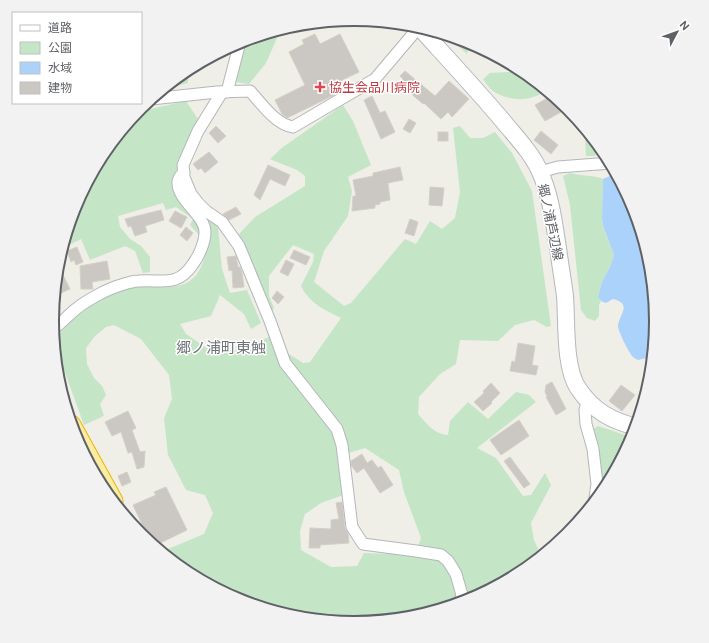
<svg xmlns="http://www.w3.org/2000/svg" width="709" height="643" viewBox="0 0 709 643" font-family="'DM Sans','Noto Sans JP',sans-serif">
  <style>
    .green { fill: #c5e5c7; fill-rule: evenodd }
    .water { fill: #abd2fb }
    .building { fill: #cbc8c4; stroke: #d4d0c5 }
    .lines { fill: none; stroke-linecap: round; stroke-linejoin: round }
    .minor-casing { stroke: #b4b6ba; stroke-width: 13 }
    .secondary-casing { stroke: #b5b8bd; stroke-width: 18 }
    .trunk-casing { stroke: #eab50c; stroke-width: 21 }
    .minor { stroke: #fff; stroke-width: 11 }
    .secondary { stroke: #fff; stroke-width: 16 }
    .trunk { stroke: #faeda2; stroke-width: 19 }
    .health-dot { fill: #e0444e; stroke: #fff; stroke-width: 1.5 }
    .labels { text-anchor: middle; stroke-width: 3; stroke-linejoin: round; paint-order: stroke }
    .health-label { font-size: 13px; fill: #be3a42; stroke: #fff; text-anchor: start }
    .street-label { font-size: 13px; fill: #5e6166; stroke: #fff }
    .quarter-label { font-size: 15px; fill: #6f7378; stroke: #fff }
    .rim { fill: none; stroke: #5e6166; stroke-width: 2 }
  </style>
  <rect width="100%" height="100%" fill="#efeee7"/>
  <g class="green">
    <polygon points="281,29 266,63 249,84 235,82 246,40"/>
    <polygon points="438,32 469,42 469,45 467,54 456,44 447,41"/>
    <path d="M518,68L547,90C531,102 510,102 493,91C489,88 486,83 483,79L490,73L509,72Z"/>
    <polygon points="185,71 188,75 188,83 162,90"/>
    <path d="M186,101L198,119L179,163L173,185L218,227L222,269L230,293L247,290L261,323L251,329L244,314L220,295L211,316L180,324L186,334L208,349L237,350L251,349L258,342L269,337L276,355L289,354L303,363L310,362L341,318C325,310 309,303 301,286L313,262L314,254L293,245L269,276V296L274,308L270,314L239,234L255,217L305,186V176L297,170L270,159L283,147L343,105L353,121L371,165L348,177L352,191L348,216L324,251L314,282L344,306L351,303L405,239L416,244L430,221L442,229L455,218L460,192L453,128L460,126L470,138H483L495,132L512,153L532,191L551,326L547,327L534,320L515,325L498,341L460,340L456,364L440,374L419,397L418,414C427,424 434,434 448,435L450,421L468,402L488,419L516,392L529,395L536,402L477,448L496,458L523,496L531,495L545,473L551,485L531,523L534,540L542,557L522,573L470,601L413,618L354,624L295,618L239,601L186,573L161,552L204,534L213,513L205,495L186,490L168,455L164,418L172,399L169,375L141,339L114,325L106,327L95,336L86,348L87,364L94,378L102,386L106,395L100,404L104,416L84,425L60,359L54,341C68,321 99,297 122,289C151,280 189,302 203,262C205,257 206,250 207,244L190,225L193,219L176,207L166,210L163,203L118,216L120,227L130,239L141,246L150,257V272L143,273L135,251L125,246L90,260L81,239L62,249L75,206L103,153L137,112ZM365,448L399,470L404,492L421,538L415,555L364,553L357,566L331,567L301,550L300,531L305,514L321,503L343,495L339,456Z"/>
    <polygon points="587,131 603,150 594,156 586,156 585,136"/>
    <path d="M570,173C581,176 593,175 603,179L602,219L603,227L614,255L610,267L602,282L598,297L601,301L599,305V316L595,321L587,318L581,310L570,205L563,176Z"/>
    <polygon points="598,426 634,438 606,490 601,496 602,478 592,430"/>
  </g>
  <path class="water" d="M617,173L634,206L651,263L657,322L654,353L646,358L638,360C636,359 634,358 633,357C629,353 618,331 618,326C619,314 633,304 613,299L606,303L601,301L598,297L602,282L610,267L614,255L603,226L602,219L603,179Z"/>
  <g class="building">
    <polygon points="315,34 320,44 340,34 359,72 330,86 334,95 287,118 282,114 275,100 305,85 289,52 304,44 302,40"/>
    <polygon points="405,71 435,96 449,81 469,99 452,117 448,112 441,119 424,103 423,104 399,83 403,79 400,76"/>
    <polygon points="553,95 568,108 545,121 535,105"/>
    <polygon points="372,96 380,113 385,111 395,132 381,139 364,100"/>
    <polygon points="409,119 416,123 410,133 403,129"/>
    <polygon points="216,126 226,136 218,143 209,133"/>
    <polygon points="541,131 558,145 551,154 534,140"/>
    <rect x="438" y="132" width="10" height="9"/>
    <polygon points="209,152 218,162 205,173 201,168 198,170 193,164"/>
    <polygon points="268,165 290,175 285,186 270,179 260,200 254,195"/>
    <polygon points="400,167 403,180 388,183 390,200 380,202 380,204 375,205 375,208 352,211 353,196 356,196 353,180 373,176 373,173"/>
    <polygon points="430,187 444,188 442,206 429,205"/>
    <polygon points="236,207 241,214 229,220 223,214"/>
    <polygon points="161,210 164,220 145,226 147,232 135,236 131,226 128,227 125,219"/>
    <polygon points="175,211 187,217 181,228 169,221"/>
    <polygon points="410,219 418,222 414,236 405,233"/>
    <polygon points="186,227 193,233 187,241 180,235"/>
    <polygon points="77,247 83,262 76,265 74,260 71,262 67,251"/>
    <polygon points="294,250 310,257 306,265 290,258"/>
    <polygon points="236,256 238,267 240,267 242,273 244,287 233,288 232,270 229,271 227,257"/>
    <polygon points="286,260 294,264 288,276 280,272"/>
    <polygon points="107,261 110,279 92,282 93,289 81,289 80,266"/>
    <polygon points="63,275 70,289 61,293 56,283 56,279"/>
    <polygon points="277,291 284,297 278,304 272,298"/>
    <polygon points="518,343 535,346 532,365 538,366 536,375 510,371 512,361 515,362"/>
    <polygon points="552,382 566,409 556,415 546,397 547,396 545,392 546,385"/>
    <polygon points="491,383 500,393 491,402 492,403 483,411 474,402 484,393 483,391"/>
    <polygon points="621,385 635,395 622,411 609,401"/>
    <polygon points="128,411 136,428 132,430 140,452 145,451 144,467 137,469 132,452 128,453 121,432 112,436 105,422"/>
    <polygon points="519,420 529,436 501,455 490,440"/>
    <polygon points="362,454 367,463 372,460 378,468 381,466 393,485 380,493 364,468 357,473 351,465 351,461"/>
    <polygon points="510,457 530,484 524,488 504,461"/>
    <polygon points="127,472 131,482 122,486 118,476"/>
    <polygon points="166,487 187,530 154,546 145,539 148,537 133,505 156,495 154,492"/>
    <polygon points="342,502 345,528 348,534 349,543 320,545 320,548 309,548 310,528 331,529 331,520 339,519 336,503"/>
  </g>
  <g class="lines">
    <g class="minor-casing">
      <g id="minor">
        <polyline points="222,92 198,131 183,165 184,177 191,194 198,203 206,211 222,222 239,246 270,321 285,363 337,429 342,445 352,527 363,544 416,551 441,555 448,561 456,574 462,595 459,604"/>
        <polyline points="227,92 240,42"/>
        <path d="M151,99L217,92L250,91C261,103 276,125 293,127L375,79L419,27"/>
        <polyline points="540,172 558,167 611,163"/>
        <path d="M53,329C61,324 68,315 76,309C87,300 107,289 121,285C127,283 133,281 139,281C162,279 177,288 193,264C199,256 205,242 205,232C205,215 177,200 178,182C178,178 181,175 184,172"/>
        <polyline points="588,399 585,410 586,424 593,449 597,484 594,505"/>
      </g>
    </g>
    <g class="secondary-casing">
      <path id="secondary" d="M418,26C447,58 476,89 503,121C516,137 532,153 540,172C551,196 554,223 558,248C560,264 563,280 565,296C567,322 564,367 578,388C593,411 612,421 637,427"/>
    </g>
    <g class="trunk-casing">
      <polyline id="trunk" points="71,425 113,501"/>
    </g>
    <use href="#minor" class="minor"/>
    <use href="#secondary" class="secondary"/>
    <use href="#trunk" class="trunk"/>
  </g>
  <path class="health-dot" d="M318 81h4v4h4v4h-4v4h-4v-4h-4v-4h4z"/>
  <g class="labels">
    <g class="health-label">
      <text x="329" y="92">協生会品川病院</text>
    </g>
    <g class="street-label">
      <text transform="translate(551 222) rotate(78)" y="5">郷ノ浦芦辺線</text>
    </g>
    <g class="quarter-label">
      <text x="221" y="353">郷ノ浦町東触</text>
    </g>
  </g>
  <path d="M0 0H709V643H0ZM59 321a295 295 0 1 1 590 0a295 295 0 1 1-590 0Z" fill="#f2f2f3" fill-rule="evenodd"/>
  <path class="rim" d="M59 321a295 295 0 1 1 590 0a295 295 0 1 1-590 0Z"/>
  <rect x="12" y="12" width="130" height="92" fill="#ffffff" stroke="#bfc0c2"/>
  <rect x="20" y="25" width="20" height="6" fill="#ffffff" stroke="#bfc0c2"/>
  <text x="48" y="32" font-size="12" fill="#5e6166">道路</text>
  <rect x="20" y="42" width="20" height="12" fill="#c5e5c7" stroke="#bfc0c2"/>
  <text x="48" y="52" font-size="12" fill="#5e6166">公園</text>
  <rect x="20" y="62" width="20" height="12" fill="#abd2fb" stroke="#bfc0c2"/>
  <text x="48" y="72" font-size="12" fill="#5e6166">水域</text>
  <rect x="20" y="82" width="20" height="12" fill="#cbc8c4" stroke="#bfc0c2"/>
  <text x="48" y="92" font-size="12" fill="#5e6166">建物</text>
  <g transform="translate(677 32) rotate(49)" stroke="#ffffff" stroke-width="3" paint-order="stroke">
  <path d="M0-3L7 15L0 10L-7 15Z" fill="#5e6166"/>
  <text y="-6" font-size="11" font-weight="bold" text-anchor="middle" fill="#5e6166">N</text>
  </g>
</svg>
